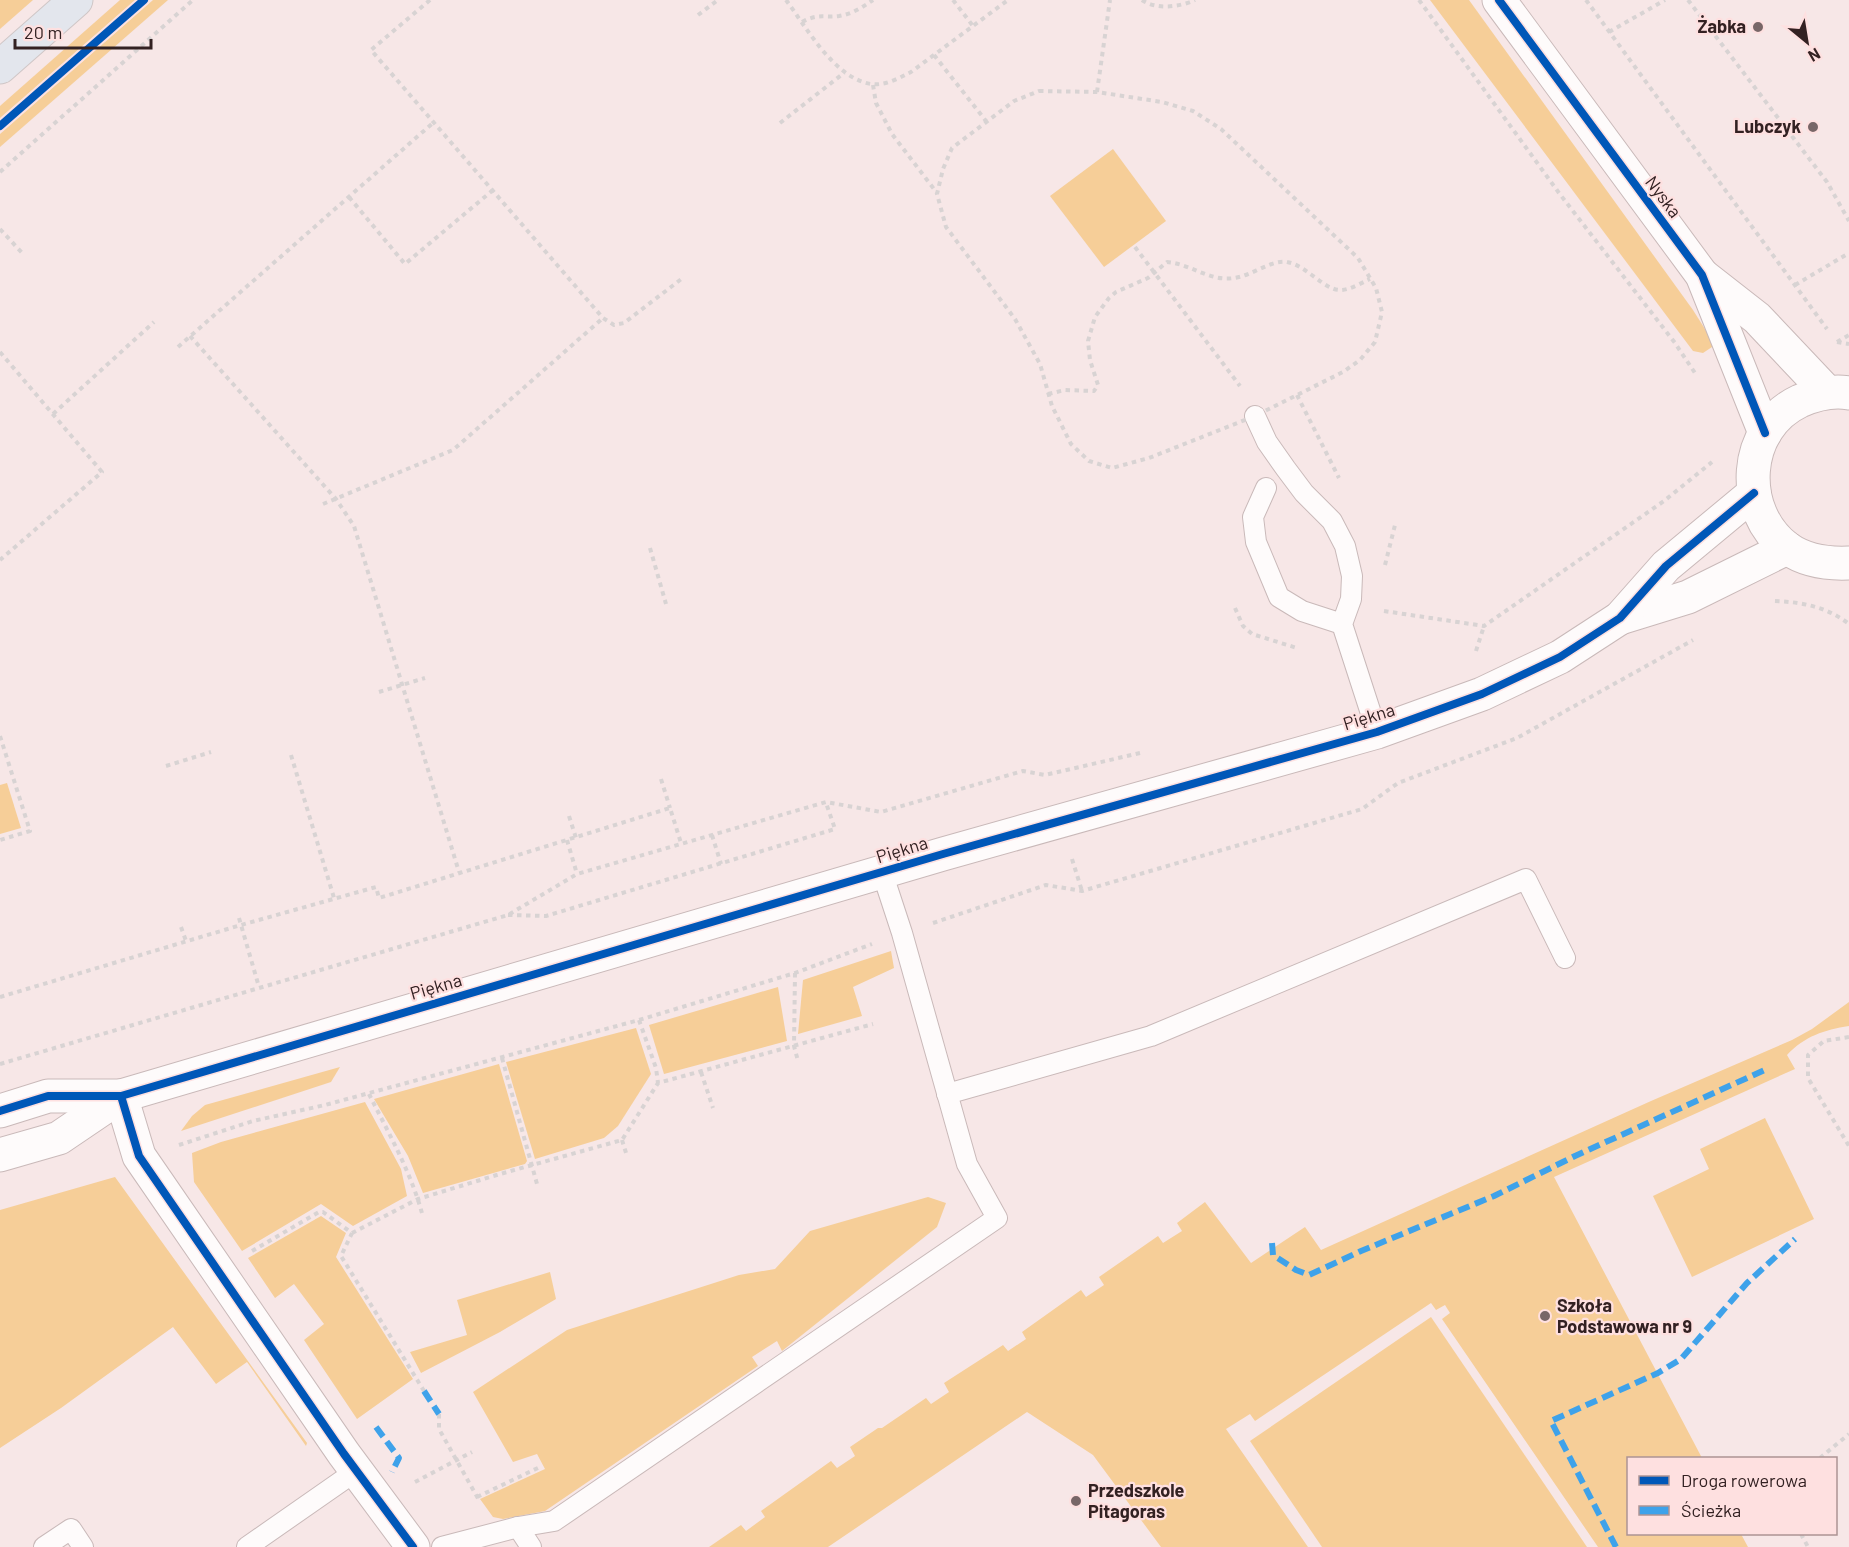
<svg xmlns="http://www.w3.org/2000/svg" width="1849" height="1547" viewBox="0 0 1849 1547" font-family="Barlow,sans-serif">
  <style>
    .green { fill: #f6ce98 }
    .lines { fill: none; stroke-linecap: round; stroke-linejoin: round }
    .service-casing { stroke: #c9b9b9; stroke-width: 22 }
    .minor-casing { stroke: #c9b9b9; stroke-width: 35 }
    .primary-casing { stroke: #cfc6c6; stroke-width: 35 }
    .path { stroke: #d8d3d3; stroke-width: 4; stroke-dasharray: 4.5 4.5; stroke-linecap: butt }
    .service { stroke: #fefbfb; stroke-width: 20 }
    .minor { stroke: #fefbfb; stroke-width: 33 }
    .primary { stroke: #e3e6ed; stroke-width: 33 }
    .quiet { stroke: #3ea2ea; stroke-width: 6; stroke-dasharray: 12 6; stroke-linecap: butt }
    .cycleway-casing { stroke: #fee0e0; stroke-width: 11 }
    .cycleway { stroke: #0057b8; stroke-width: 8 }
    .poi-dot { fill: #786667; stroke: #fee0e0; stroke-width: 2 }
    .labels { text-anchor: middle; stroke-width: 4.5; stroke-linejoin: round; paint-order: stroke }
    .poi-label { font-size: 18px; font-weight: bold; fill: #332122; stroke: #fee0e0; text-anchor: end }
    .street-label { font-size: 18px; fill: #332122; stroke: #fee0e0 }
  </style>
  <rect width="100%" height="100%" fill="#f7e7e7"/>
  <g class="green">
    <polygon points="0,0 33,0 0,29"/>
    <polygon points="120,0 135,0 0,118 0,106"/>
    <polygon points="153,0 168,0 0,147 0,134"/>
    <polygon points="1430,0 1469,0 1693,310 1715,345 1703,353 1693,351"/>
    <polygon points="1113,149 1166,221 1104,267 1050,196"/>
    <polygon points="7,783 21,828 0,834 0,785"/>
    <polygon points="891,951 894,968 853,987 862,1016 798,1034 803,980"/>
    <polygon points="778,987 787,1041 664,1074 649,1025"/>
    <path d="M1849,1002V1026C1824,1030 1805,1036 1787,1055L1795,1069L1554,1177L1702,1458H1628V1534H1741L1748,1547H1598L1442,1319L1450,1313L1445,1305L1436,1310L1431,1303L1255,1421L1250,1414L1226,1429L1308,1547H1161L1093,1455L1027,1412L828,1547H709L741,1525L746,1531L765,1517L761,1511L831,1461L837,1468L855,1456L850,1447L878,1428H882L926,1398L931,1404L949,1392L944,1383L1003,1345L1008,1351L1026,1339L1022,1332L1081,1290L1086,1297L1104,1285L1099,1277L1158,1236L1163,1243L1182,1231L1177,1223L1205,1202L1251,1263L1305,1227L1321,1250L1651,1101L1792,1040L1812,1029Z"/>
    <polygon points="636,1028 651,1074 618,1126 604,1138 535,1159 506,1062"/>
    <polygon points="499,1064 527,1161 525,1164 423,1193 408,1156 374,1099"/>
    <polygon points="340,1067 331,1082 181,1131 192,1116 205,1105"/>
    <polygon points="365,1102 401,1169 407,1196 353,1226 321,1204 242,1251 194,1182 192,1153 221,1142"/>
    <polygon points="1765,1118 1814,1219 1692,1277 1653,1196 1709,1169 1700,1149"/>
    <polygon points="115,1177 307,1443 306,1446 247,1362 216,1384 173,1327 61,1408 0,1448 0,1210"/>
    <polygon points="928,1197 946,1203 937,1227 782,1351 777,1341 752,1357 758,1366 545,1511 503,1519 493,1517 480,1499 545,1469 537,1454 513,1462 473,1392 567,1330 739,1275 775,1269 810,1231"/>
    <polygon points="321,1216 346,1233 336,1257 413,1379 357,1419 304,1340 324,1324 294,1284 275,1298 248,1258"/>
    <polygon points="550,1272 556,1299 500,1332 421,1373 410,1352 467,1335 457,1300"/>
    <polygon points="1431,1317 1587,1547 1322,1547 1250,1441"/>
  </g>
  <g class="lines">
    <g class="service-casing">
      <g id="service">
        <polyline points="1255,416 1267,442 1286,469 1304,493 1332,521 1345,546 1352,576 1351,599 1342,624 1377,732"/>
        <polyline points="1266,488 1253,517 1256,542 1279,597 1302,611 1342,624"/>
        <polyline points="947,1094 1151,1036 1526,879 1565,958"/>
        <polyline points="518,1527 531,1547"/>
        <polyline points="44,1547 71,1529 83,1547"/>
        <polyline points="247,1547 356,1471"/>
        <polyline points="442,1547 518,1527 554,1521 997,1218 967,1164 902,933 882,872"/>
      </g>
    </g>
    <g class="minor-casing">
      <g id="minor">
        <polyline points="1499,0 1702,275 1765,433"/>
        <polyline points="1702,275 1757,318 1827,392"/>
        <path d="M1849,393C1831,390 1816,394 1800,401C1742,428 1738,511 1787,548C1805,561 1827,564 1849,563"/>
        <polyline points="1620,618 1688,597 1787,548"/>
        <polyline points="121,1096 139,1156 344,1454 413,1547"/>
        <polyline points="0,1111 48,1096 121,1096 943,854 1377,732 1482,694 1560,657 1620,618 1666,566 1754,493"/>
        <polyline points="0,1155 59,1138 121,1096"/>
      </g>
    </g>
    <g class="primary-casing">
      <polyline id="primary" points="0,67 76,0"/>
    </g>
    <g class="path">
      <polyline points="430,0 371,50 603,318 614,325 624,323 684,277"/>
      <path d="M786,0C807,28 834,78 871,84C885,86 899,78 911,72L1008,0"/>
      <polyline points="953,0 973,26"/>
      <path d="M1142,0C1156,10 1180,7 1195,0"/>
      <polyline points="1419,0 1559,193 1675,343 1695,373"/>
      <polyline points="1586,0 1827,329"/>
      <polyline points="1688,0 1827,182 1849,221"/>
      <polyline points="698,15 718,0"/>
      <path d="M802,22C819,13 823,18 839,16C852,14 863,7 873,0"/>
      <polyline points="1609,32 1665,0"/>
      <polyline points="934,55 986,121"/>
      <polyline points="873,85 876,103 892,134 937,193"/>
      <polygon points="1039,91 1097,92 1162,102 1193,111 1221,129 1358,258 1376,288 1382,312 1375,342 1360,360 1343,372 1255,416 1149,458 1112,468 1089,461 1071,444 1052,406 1040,364 1015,319 946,227 937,194 943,169 952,148 1014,101"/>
      <polyline points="1097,92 1110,0"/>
      <polyline points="780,123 844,73"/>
      <polyline points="0,172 193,0"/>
      <polyline points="349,197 405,264 493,190"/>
      <polyline points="0,229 24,255"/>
      <polyline points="1135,247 1240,386"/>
      <polyline points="1795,285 1849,253"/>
      <polyline points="190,336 336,499 354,526 459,872"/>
      <polyline points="1837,342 1849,344"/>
      <polyline points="1837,342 1849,335"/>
      <polyline points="178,347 434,122"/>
      <polyline points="0,352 102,472 0,560"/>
      <path d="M1048,394L1065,390L1094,391L1098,385L1090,360L1088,341L1095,317L1109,298L1116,292L1148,278L1167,262C1191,264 1210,282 1234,278C1251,276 1273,259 1287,262C1306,265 1324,290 1340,290C1350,290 1361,283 1370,279"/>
      <polyline points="1297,395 1339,478"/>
      <polyline points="53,414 154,322"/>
      <polyline points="323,504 453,450 603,318"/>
      <polyline points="650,548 666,604"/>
      <polyline points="1385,565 1395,525"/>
      <path d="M1775,601C1802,602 1827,607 1849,624"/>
      <polyline points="1235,608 1243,626 1252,634 1297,648"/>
      <polyline points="1384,611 1484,626 1664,501 1712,462"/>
      <polyline points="1476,651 1484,626"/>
      <polyline points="379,692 425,678"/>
      <polyline points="0,736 30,831 0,840"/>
      <polyline points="291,755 334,898"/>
      <polyline points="166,766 211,752"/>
      <polyline points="661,779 670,808"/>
      <polyline points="569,816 576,838"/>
      <polyline points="712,835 721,864"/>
      <polyline points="567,840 577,874"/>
      <polyline points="1072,859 1082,891"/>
      <polyline points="508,915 546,916 835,829 826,803"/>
      <polyline points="239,918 259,987"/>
      <polyline points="933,923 1046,885 1082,891 1362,809 1398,783 1517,738 1693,640"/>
      <polyline points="181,927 186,941"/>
      <polyline points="795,973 794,1046 798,1061"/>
      <polyline points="0,997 241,925 376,887 379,898 670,808 681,843"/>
      <polyline points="639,1020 656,1068 658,1083"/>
      <polyline points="1849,1037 1824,1041 1808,1055 1808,1078 1849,1146"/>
      <polyline points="502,1058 537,1184"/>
      <polyline points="0,1064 508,915 577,874 826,802 881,812 1023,771 1045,775 1140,753"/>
      <polyline points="701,1072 713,1108"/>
      <path d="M369,1094C389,1134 412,1174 423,1217"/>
      <polyline points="622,1140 627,1156"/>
      <polyline points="179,1145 253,1121 325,1105 639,1020 795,973 872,944"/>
      <polyline points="352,1233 418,1199 500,1174 622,1140 658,1083 873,1024"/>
      <polyline points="252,1251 319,1212 323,1212 352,1233 341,1256 424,1391"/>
      <polyline points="439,1414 439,1429 480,1502"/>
      <polyline points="1820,1458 1849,1434"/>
      <polyline points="415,1482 472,1452"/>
      <polyline points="477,1497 542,1466"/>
      <polyline points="1801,1534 1808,1547"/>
    </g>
    <use href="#service" class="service"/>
    <use href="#minor" class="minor"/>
    <use href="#primary" class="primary"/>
    <g class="quiet">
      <polyline points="1272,1243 1273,1255 1296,1270 1309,1275 1361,1251 1494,1196 1575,1156 1769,1068"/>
      <polyline points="424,1391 439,1414"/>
      <polyline points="376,1427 399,1458 392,1472"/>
      <polyline points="1616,1547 1551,1421 1658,1373 1681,1359 1747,1283 1795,1239"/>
    </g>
    <g class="cycleway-casing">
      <g id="cycleway">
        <polyline points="1499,0 1702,275 1765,433"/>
        <polyline points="0,126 144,0"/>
        <polyline points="121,1096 139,1156 344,1454 413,1547"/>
        <polyline points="0,1111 48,1096 121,1096 943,854 1377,732 1482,694 1560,657 1620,618 1666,566 1754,493"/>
      </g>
    </g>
    <use href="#cycleway" class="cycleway"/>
  </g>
  <g class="poi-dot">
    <circle cx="1758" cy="27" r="6"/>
    <circle cx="1813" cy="127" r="6"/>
    <circle cx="1545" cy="1316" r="6"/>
    <circle cx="1076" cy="1501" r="6"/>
  </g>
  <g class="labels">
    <g class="poi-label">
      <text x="1746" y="33">Żabka</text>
      <text x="1801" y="133">Lubczyk</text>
      <text x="1557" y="1312" text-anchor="start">Szkoła<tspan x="1557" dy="21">Podstawowa nr 9</tspan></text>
      <text x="1088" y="1497" text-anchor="start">Przedszkole<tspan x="1088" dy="21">Pitagoras</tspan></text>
    </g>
    <g class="street-label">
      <text transform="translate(1663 197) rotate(53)" y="6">Nyska</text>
      <text transform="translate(1369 717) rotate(-17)" y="6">Piękna</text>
      <text transform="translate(902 850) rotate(-17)" y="6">Piękna</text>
      <text transform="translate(436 987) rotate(-16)" y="6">Piękna</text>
    </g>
  </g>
  <rect x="1627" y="1457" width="210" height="78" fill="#fee0e0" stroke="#ad9494" stroke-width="1.5"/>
  <rect x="1639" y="1476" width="30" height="9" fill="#0057b8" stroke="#ad9494" stroke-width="1.5"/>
  <text x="1681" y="1487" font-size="18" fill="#332122">Droga rowerowa</text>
  <rect x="1639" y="1506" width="30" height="9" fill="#3ea2ea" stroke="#ad9494" stroke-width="1.5"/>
  <text x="1681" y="1517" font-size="18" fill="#332122">Ścieżka</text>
  <g transform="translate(1807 42) rotate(150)" stroke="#fee0e0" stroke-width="4.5" paint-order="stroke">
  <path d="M0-4.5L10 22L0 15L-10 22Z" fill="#332122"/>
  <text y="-9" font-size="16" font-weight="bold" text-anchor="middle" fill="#332122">N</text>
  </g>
  <path d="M15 39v9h136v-9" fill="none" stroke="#332122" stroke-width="3"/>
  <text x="24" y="39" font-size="18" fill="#332122" stroke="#fee0e0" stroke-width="4.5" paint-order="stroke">20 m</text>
</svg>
